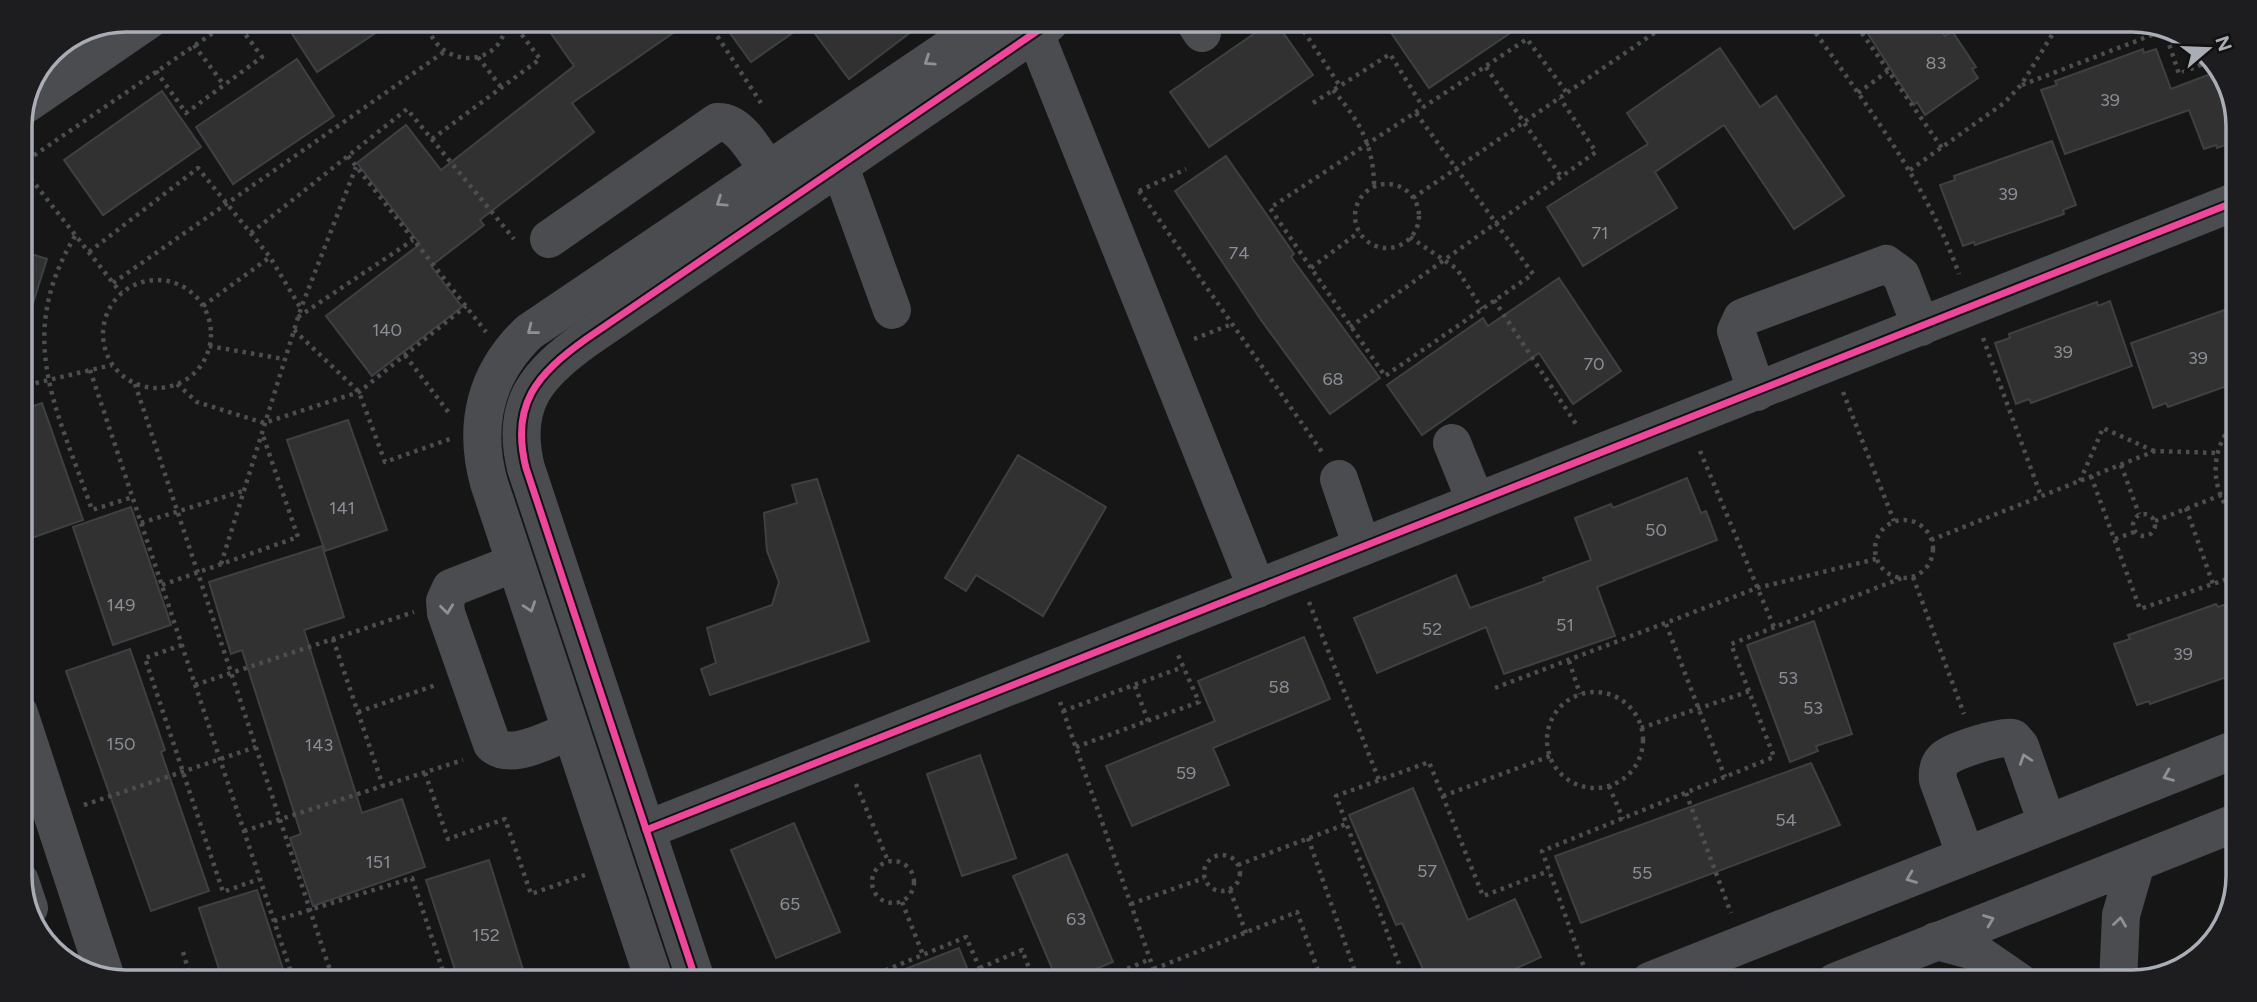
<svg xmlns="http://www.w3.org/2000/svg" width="2257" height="1002" viewBox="0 0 2257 1002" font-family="Figtree,sans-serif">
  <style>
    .building { fill: #313132; stroke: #3f4043; stroke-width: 2 }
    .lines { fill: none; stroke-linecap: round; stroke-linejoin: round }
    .path { stroke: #4c4e50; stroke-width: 4.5; stroke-dasharray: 3.5 5; stroke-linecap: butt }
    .minor { stroke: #4b4c4f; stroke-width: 38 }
    .cycleway-casing { stroke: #111112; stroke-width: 11 }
    .cycleway { stroke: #ed469a; stroke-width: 7 }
    .oneway { stroke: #8d9097 }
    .labels { text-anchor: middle; stroke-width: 5; stroke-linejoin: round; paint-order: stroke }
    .number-label { font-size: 18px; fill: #8b8e95 }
    .rim { fill: none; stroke: #a9adb6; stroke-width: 3.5 }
  </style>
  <rect width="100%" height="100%" fill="#161617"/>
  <g class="building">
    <polygon points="283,20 395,20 317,72"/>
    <polygon points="567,21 689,22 572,103 594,132 480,220 484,225 431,266 462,307 372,376 326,316 420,244 357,163 406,125 441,170 574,66 550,32"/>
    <polygon points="722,22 924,22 849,79 807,23 751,62"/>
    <polygon points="1268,24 1277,24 1313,75 1209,147 1170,92"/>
    <polygon points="1385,24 1431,24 1522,25 1429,88"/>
    <polygon points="1863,26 1938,27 1945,36 1952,31 1976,67 1972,69 1978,78 1925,115 1917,102 1914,105"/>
    <polygon points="1720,48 1760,107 1776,96 1844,196 1794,229 1724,125 1655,172 1677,208 1583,266 1547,207 1648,144 1627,113"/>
    <polygon points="2143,49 2144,53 2156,49 2171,89 2221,70 2238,119 2237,141 2217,148 2216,145 2204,149 2189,110 2065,154 2041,90 2057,85 2055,81"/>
    <polygon points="297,59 334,116 233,184 196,127"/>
    <polygon points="162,91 201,147 103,215 64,160"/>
    <polygon points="2052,141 2076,205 2063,210 2064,214 1975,245 1974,242 1963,246 1940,185 1955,180 1954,176"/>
    <polygon points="1226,156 1294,254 1291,257 1380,378 1330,414 1261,320 1175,191"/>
    <polygon points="19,250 47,259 25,328 19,327"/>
    <polygon points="1559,278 1621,371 1573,404 1539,353 1422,435 1387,385 1483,318 1488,326"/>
    <polygon points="2110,301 2132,366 2031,403 2029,399 2016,404 1995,343 2010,338 2009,334 2066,313 2097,302 2098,306"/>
    <polygon points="2236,306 2235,383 2168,407 2166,403 2153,408 2131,343"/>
    <polygon points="42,403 83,520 26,540 19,522 19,411"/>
    <polygon points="348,420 387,530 325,551 287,440"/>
    <polygon points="1018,455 1106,507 1043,616 976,575 966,591 945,578"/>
    <polygon points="1687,478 1701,513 1706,511 1717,540 1597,587 1615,636 1504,674 1486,627 1377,673 1354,618 1456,575 1470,608 1545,581 1543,578 1591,560 1575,518 1611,504 1613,508"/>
    <polygon points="817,479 869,641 710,695 701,669 716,663 707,628 772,605 779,582 767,551 764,513 797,503 792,485"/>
    <polygon points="131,507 171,625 113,645 73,527"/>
    <polygon points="322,546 344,617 304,630 362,813 402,799 425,867 313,906 290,838 301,834 242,650 231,654 209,582"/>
    <polygon points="2233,602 2232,675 2150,704 2149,701 2137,705 2114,644 2130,639 2128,635 2177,618 2216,604 2218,607"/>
    <polygon points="1814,621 1852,734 1816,746 1818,751 1790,762 1747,645"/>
    <polygon points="1304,637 1330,699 1213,748 1229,785 1132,826 1106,766 1215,721 1198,681"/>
    <polygon points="130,649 165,750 161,752 209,891 151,911 66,671"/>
    <polygon points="980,755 1016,858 962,876 927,774"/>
    <polygon points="1811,763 1840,825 1581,923 1555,856"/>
    <polygon points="1413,788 1468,920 1515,899 1541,957 1491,980 1428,980 1402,923 1396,925 1349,815"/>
    <polygon points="794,823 840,932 776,958 731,850"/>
    <polygon points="1067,854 1113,962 1074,978 1056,978 1013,876"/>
    <polygon points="489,860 525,976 457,976 426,880"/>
    <polygon points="257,890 285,975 221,975 199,908"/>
    <polygon points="959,948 971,978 888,978 887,976"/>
  </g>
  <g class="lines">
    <g class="path">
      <path d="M426,20C435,71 504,70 506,21"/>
      <polyline points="708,22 761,103"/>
      <polyline points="1299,24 1340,86"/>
      <path d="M1811,26C1866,105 1926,182 1959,274"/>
      <polyline points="1857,26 1942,148"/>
      <polyline points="2164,29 2179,74 2212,60"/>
      <polyline points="194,45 224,85"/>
      <polyline points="478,57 501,87"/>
      <polyline points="1486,67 1562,178"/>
      <polyline points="156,71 186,113 262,57 235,20"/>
      <polyline points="2022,85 2165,30"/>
      <path d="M1333,90C1359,120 1374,146 1374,186"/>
      <polyline points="1858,93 1888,71"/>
      <polyline points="1313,103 1390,54 1423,107"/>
      <polyline points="1416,113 1533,274 1385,376 1270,208 1527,39 1567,93"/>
      <polyline points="432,139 540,59 513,23"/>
      <polyline points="348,156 486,332"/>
      <polyline points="20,165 232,20"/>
      <polyline points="20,165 121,293"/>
      <polyline points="1910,170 2004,103 2021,85 2057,27"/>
      <circle cx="1387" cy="216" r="32"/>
      <polyline points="1139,191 1322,452"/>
      <polyline points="1139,191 1186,169"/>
      <polyline points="1413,198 1666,25"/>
      <polyline points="251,233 407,109 514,239"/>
      <path d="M75,236C14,338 57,408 92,510L133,497"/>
      <polyline points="1410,237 1457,269 1482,309"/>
      <polyline points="89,252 198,168 270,257 300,307"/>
      <polyline points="1311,268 1359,232"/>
      <circle cx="157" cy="334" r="54"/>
      <polyline points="113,283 444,52"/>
      <polyline points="1494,300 1578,427"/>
      <polyline points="203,306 270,257"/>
      <polyline points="298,317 413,240"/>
      <polyline points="1350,327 1596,152 1560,98"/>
      <polyline points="294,330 359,392 385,462 450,439"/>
      <polyline points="1983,338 2041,496"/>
      <polyline points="1194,339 1232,324"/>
      <polyline points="209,346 284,359"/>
      <polyline points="405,355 449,413"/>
      <polyline points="90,370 292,975"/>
      <polyline points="135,384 332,976"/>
      <polyline points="177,384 197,402 264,423 359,392 466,306"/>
      <polyline points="19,387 112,365"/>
      <polyline points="1843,392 1894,521"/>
      <polyline points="1700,451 1774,627"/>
      <polyline points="2121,465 2139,514"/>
      <polyline points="2091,476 2140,609 2233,577"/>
      <polyline points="2080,481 2103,428 2154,451"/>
      <polyline points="2186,508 2213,584"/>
      <circle cx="2144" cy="525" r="11"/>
      <path d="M2234,517C2210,489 2209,451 2234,423"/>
      <circle cx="1904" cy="549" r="29"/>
      <polyline points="2155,521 2234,490"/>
      <polyline points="141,523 243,491"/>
      <polyline points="2115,539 2134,532"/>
      <polyline points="1931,540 2155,451 2218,453"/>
      <polyline points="221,564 301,308 356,167"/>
      <polyline points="1913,577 1964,714"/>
      <polyline points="162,585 298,537 262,433"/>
      <polyline points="1309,602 1379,780"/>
      <polyline points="1666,624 1725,777"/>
      <polyline points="333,639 383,786"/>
      <polyline points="182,645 145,658 223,892 259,879"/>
      <polyline points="1569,661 1580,694"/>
      <polyline points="195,685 414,612"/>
      <polyline points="1135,686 1148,721"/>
      <polyline points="1495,688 1757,588 1876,559"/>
      <circle cx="1595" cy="740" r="48"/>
      <polyline points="1060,702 1157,979"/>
      <polyline points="1063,711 1183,667"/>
      <polyline points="358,712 436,685"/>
      <polyline points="1641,728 1750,691"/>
      <polyline points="1076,747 1199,702 1178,655"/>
      <polyline points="425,773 448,839 505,819 531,894 585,875"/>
      <polyline points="856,784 888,861"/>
      <polyline points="1609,786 1623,819"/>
      <polyline points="1686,793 1731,913"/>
      <polyline points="1443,796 1550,756"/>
      <polyline points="84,805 256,747"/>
      <polyline points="244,831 463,760"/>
      <polyline points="1308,838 1358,980"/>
      <circle cx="1222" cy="873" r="18"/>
      <circle cx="893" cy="882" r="21"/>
      <polyline points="1238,865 1346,824"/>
      <polyline points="1230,890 1246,933"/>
      <polyline points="902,902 923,955"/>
      <polyline points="1131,904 1204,878"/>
      <polyline points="274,921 412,878 444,974 439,976"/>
      <polyline points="183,952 190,975"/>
      <polyline points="980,968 1022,950 1033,978"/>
      <polyline points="1154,969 1297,912 1321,979"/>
      <polyline points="886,978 884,971 966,937 984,978"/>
      <polyline points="1104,979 1150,959"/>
      <polyline points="1405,980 1336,796 1429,762 1483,896 1549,871"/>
      <polyline points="1589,981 1542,851 1774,757 1731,644 1902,578"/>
    </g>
    <g class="minor">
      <polyline points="1196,24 1202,33"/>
      <polyline points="1035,33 1257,589"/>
      <polyline points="26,104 150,19"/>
      <polyline points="840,167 892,310"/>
      <path d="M549,239L717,122C740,120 756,154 768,170"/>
      <polyline points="1757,392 1736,331 1742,318 1749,315 1886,264 1901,275 1921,327"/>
      <polyline points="1452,443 1476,502"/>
      <polyline points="1339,479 1362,547"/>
      <path d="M515,563L451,588L445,601L446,613L492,744C511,762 550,738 571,731"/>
      <polyline points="19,713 105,975"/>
      <polyline points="646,830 2237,201"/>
      <path d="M1966,856L1938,780C1937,772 1938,765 1944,759C1952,751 2002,735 2013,738L2020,746L2047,823"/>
      <polyline points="20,881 29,908"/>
      <polyline points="1936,941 1974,951 2019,982"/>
      <path d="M653,977L489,483C473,425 485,374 529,332L986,23"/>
      <path d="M695,977L526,468C510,404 537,374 586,339L1049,23"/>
      <polyline points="1650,981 2231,751"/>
      <polyline points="1835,982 2230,825"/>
      <polyline points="2118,983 2121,915 2136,863"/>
    </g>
    <g class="cycleway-casing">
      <g id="cycleway">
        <polyline points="646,830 2237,201"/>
        <path d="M695,977L526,468C510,404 537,374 586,339L1049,23"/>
      </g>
    </g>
    <use href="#cycleway" class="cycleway"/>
  </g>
  <defs><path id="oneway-chevron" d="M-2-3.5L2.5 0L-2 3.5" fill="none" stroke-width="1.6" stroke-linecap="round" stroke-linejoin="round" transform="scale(1.75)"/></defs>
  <g class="oneway">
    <use href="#oneway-chevron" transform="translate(929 61) rotate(146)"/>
    <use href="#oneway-chevron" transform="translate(721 202) rotate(146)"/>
    <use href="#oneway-chevron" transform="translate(532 330) rotate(142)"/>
    <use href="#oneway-chevron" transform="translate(530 607) rotate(71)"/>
    <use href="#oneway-chevron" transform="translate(447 609) rotate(83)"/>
    <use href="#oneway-chevron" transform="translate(2025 759) rotate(-109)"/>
    <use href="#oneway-chevron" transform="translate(2168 776) rotate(158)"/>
    <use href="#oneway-chevron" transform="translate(1911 878) rotate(158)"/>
    <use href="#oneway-chevron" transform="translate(1989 920) rotate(-21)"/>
    <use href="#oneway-chevron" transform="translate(2120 922) rotate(-82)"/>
  </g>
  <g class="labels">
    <g class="number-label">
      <text x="1936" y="69">83</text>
      <text x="2110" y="106">39</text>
      <text x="2008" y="200">39</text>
      <text x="1600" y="239">71</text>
      <text x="1239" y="259">74</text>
      <text x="387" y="336">140</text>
      <text x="2063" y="358">39</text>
      <text x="2198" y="364">39</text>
      <text x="1594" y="370">70</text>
      <text x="1333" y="385">68</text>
      <text x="342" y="514">141</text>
      <text x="1656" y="536">50</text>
      <text x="121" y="611">149</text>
      <text x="1565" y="631">51</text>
      <text x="1432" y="635">52</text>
      <text x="2183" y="660">39</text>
      <text x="1788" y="684">53</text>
      <text x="1279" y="693">58</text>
      <text x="1813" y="714">53</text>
      <text x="121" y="750">150</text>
      <text x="319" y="751">143</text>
      <text x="1186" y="779">59</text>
      <text x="1786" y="826">54</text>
      <text x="378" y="868">151</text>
      <text x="1427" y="877">57</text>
      <text x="1642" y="879">55</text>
      <text x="790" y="910">65</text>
      <text x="1076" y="925">63</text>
      <text x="486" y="941">152</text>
    </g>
  </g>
  <path d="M0 0H2257V1002H0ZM126 32H2132A94 94 0 0 1 2226 126V876A94 94 0 0 1 2132 970H126A94 94 0 0 1 32 876V126A94 94 0 0 1 126 32Z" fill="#1d1d1f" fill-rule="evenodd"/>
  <path class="rim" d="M126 32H2132A94 94 0 0 1 2226 126V876A94 94 0 0 1 2132 970H126A94 94 0 0 1 32 876V126A94 94 0 0 1 126 32Z"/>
  <g transform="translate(2208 49) rotate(71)" stroke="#111112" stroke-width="5" paint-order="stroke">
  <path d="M0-5L12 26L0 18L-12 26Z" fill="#a9adb6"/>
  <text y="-10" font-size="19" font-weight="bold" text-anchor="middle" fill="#a9adb6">N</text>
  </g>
</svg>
